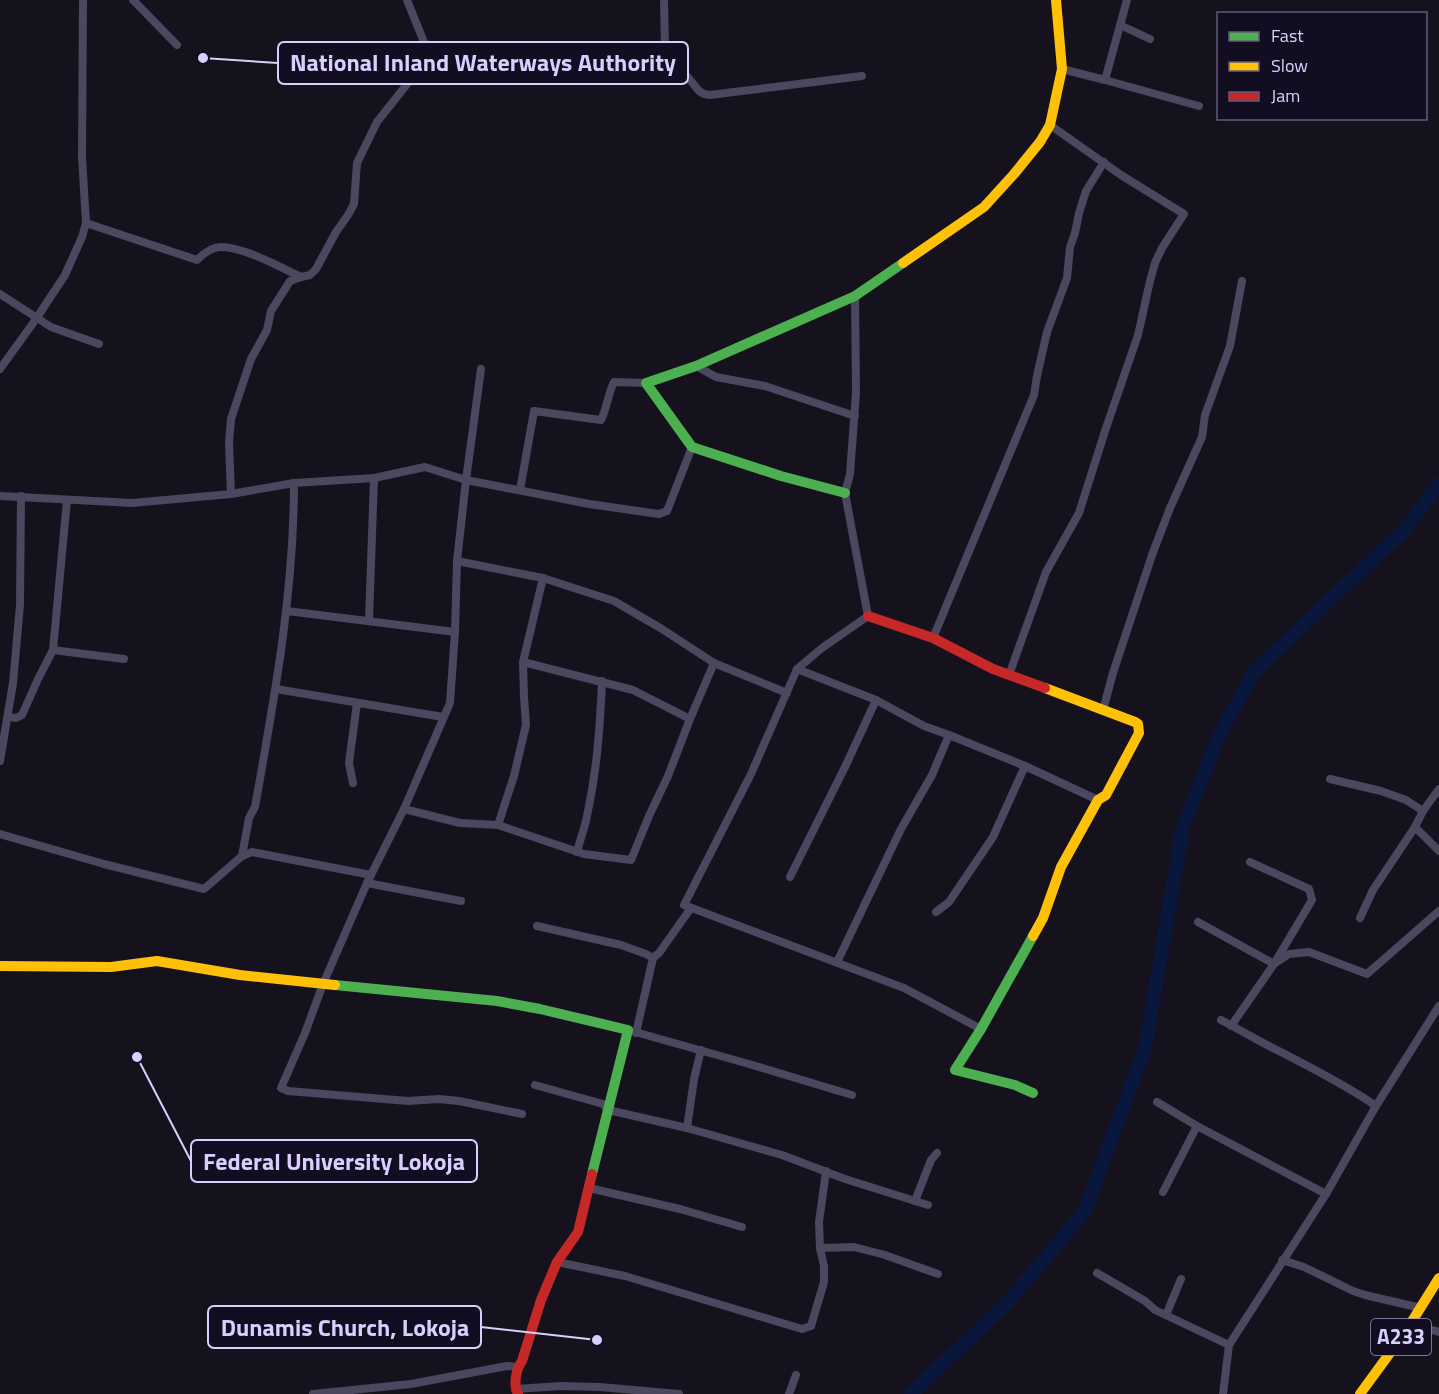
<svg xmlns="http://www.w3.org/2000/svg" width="1439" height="1394" viewBox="0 0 1439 1394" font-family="'Titillium Web',sans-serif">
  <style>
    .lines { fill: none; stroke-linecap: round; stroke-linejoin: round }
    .river { stroke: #0a173d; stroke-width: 14 }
    .street { stroke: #4a475e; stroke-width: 8 }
    .fast { stroke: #4caf50; stroke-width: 10 }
    .slow { stroke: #ffc107; stroke-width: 10 }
    .jam { stroke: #c62828; stroke-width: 10 }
    .labels { text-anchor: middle; stroke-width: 4.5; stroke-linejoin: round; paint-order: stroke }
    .shield { fill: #130d22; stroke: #9d95bd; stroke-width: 1.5 }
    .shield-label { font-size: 21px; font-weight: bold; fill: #d8cfff }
    .leader { fill: none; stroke: #d8cfff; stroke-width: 2 }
    .callout-dot { fill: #d8cfff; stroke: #130d22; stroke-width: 2 }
    .callout { fill: #130d22; stroke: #d8cfff; stroke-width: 2 }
    .callout-label { font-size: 24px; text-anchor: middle; font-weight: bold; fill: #d8cfff }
  </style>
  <rect width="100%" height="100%" fill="#15121d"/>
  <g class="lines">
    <polyline class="river" points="911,1394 1009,1301 1085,1211 1145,1048 1183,827 1218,738 1254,672 1406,528 1439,484"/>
    <g class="street">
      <polyline points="133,0 177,45"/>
      <polyline points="664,0 665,49 699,91 704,94 710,95 862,76"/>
      <polyline points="1120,25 1150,39"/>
      <polyline points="1062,69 1105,80 1127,0"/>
      <polyline points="1105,80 1199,106"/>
      <path d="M86,223L197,260C203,254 212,247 221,247C244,247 280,267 301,277"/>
      <polyline points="0,294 51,327 99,344"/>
      <polyline points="855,296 856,393 850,474 845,493 868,616 822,648 797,669 751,774 684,905 904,988 981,1029"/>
      <polyline points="696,366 716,377 765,386 855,416"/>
      <polyline points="0,369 36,319 65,275 82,237 86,223 82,157 83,0"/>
      <polyline points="481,369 466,480 457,561 455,632 450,703 404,809 367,883 323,984 305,1033 281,1088 288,1091 408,1101 439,1099 459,1101 522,1114"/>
      <path d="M520,490L534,411L601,420C607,408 608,394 614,382L646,383"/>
      <polyline points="231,494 229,443 231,419 251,359 267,330 271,311 290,281 301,277 310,275 316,269 336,232 348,215 354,204 357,163 377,122 419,69 432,62 407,0"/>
      <polyline points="0,496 132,503 231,494 294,483 374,478 425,467 466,480 589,504 659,514 667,511 692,447"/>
      <polyline points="457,561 543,578 614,601 662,629 714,663 787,693"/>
      <polyline points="287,611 455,632"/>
      <polyline points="369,620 374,478"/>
      <polyline points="933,638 1034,395 1037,376 1047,332 1067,278 1070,247 1075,233 1079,213 1086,191 1104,162"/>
      <polyline points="53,650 124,659"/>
      <polyline points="523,662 633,690 690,719"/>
      <polyline points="797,669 876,700 924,726 949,735 1025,766 1098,800"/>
      <polyline points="1009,675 1046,572 1079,513 1105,431 1138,335 1150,281 1155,263 1162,248 1184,214 1121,175 1050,125"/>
      <polyline points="276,689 443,717"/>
      <polyline points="1103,710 1113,673 1152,555 1170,508 1202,437 1205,415 1230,346 1242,281"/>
      <polyline points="8,717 16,718 22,715 38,679 53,650 67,500"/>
      <polyline points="0,761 13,683 20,605 21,496"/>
      <polyline points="1330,779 1381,791 1406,800 1423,811"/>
      <polyline points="353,783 349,763 357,703"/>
      <polyline points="1439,789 1423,811 1415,827 1439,851"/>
      <polyline points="404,809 460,823 498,825 584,854 631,860 649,816 668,776 690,719 714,663"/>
      <polyline points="498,825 514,776 526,725 524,697 523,662 543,578"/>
      <polyline points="0,834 104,864 204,889 242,856 252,852 371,875"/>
      <path d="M577,852C580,840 585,827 587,816C597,770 600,728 602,681"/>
      <path d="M242,856L249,818L255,807C274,700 294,593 294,483"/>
      <polyline points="790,877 845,767 876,700"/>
      <polyline points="367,883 461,901"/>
      <polyline points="936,912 949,902 993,837 1025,766"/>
      <polyline points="1360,918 1373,890 1415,827"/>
      <polyline points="1198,922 1274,964 1289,954 1309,952 1367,974 1439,911"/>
      <polyline points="537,926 621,945 646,954 653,958"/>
      <polyline points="837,962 901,829 932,775 949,735"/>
      <path d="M1221,1020C1242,1031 1262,1043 1283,1053C1315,1070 1346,1085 1376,1106"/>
      <polyline points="1231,1026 1274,964 1312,900 1309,889 1250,862"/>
      <polyline points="628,1030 749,1064 852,1095"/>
      <polyline points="636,1033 653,958 659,953 691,908"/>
      <polyline points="535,1085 603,1104 608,1110 687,1128 782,1155 845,1179 928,1205"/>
      <polyline points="1157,1102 1197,1126 1326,1194"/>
      <polyline points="687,1128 694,1079 701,1050"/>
      <polyline points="589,1188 680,1209 742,1227"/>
      <polyline points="1163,1192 1197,1126"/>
      <polyline points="915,1201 931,1160 937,1153"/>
      <polyline points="820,1248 854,1247 885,1255 938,1274"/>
      <polyline points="1282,1260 1304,1267 1353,1291 1365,1295 1421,1308"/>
      <polyline points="557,1262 625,1276 802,1329 811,1326 824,1282 824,1266 820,1248 819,1222 826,1171"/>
      <polyline points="1097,1273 1145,1301 1155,1310 1229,1345"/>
      <polyline points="1166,1315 1181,1279"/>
      <polyline points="1410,1324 1439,1332"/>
      <polyline points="515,1389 561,1386 600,1387 679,1394"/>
      <polyline points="313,1394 411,1384 507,1366 518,1367"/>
      <polyline points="789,1394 796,1375"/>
      <polyline points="1223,1394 1229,1345 1326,1194 1376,1106 1439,1006"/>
    </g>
    <g class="fast">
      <polyline points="845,493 781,476 692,447 646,383 696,366 855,296 903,263"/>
      <polyline points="335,985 497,1001 540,1009 628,1030 592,1174"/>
      <polyline points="1033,1093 1015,1085 955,1070 981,1029 1033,936"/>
    </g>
    <g class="slow">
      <polyline points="903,263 984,207 1014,174 1040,142 1050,125 1062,69 1056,0"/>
      <polyline points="1033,936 1043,918 1061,867 1098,800 1106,795 1139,733 1138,724 1135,722 1045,688"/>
      <polyline points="0,966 111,967 157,961 240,975 335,985"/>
      <polyline points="1360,1394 1406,1331 1439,1278"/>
    </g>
    <g class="jam">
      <polyline points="868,616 933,638 993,669 1045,688"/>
      <path d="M518,1394C513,1385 516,1369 522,1361L541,1300L557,1262L578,1232L592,1174"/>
    </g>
  </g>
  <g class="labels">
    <rect class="shield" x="1371" y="1319" width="60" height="36" rx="4.5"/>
    <g class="shield-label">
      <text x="1401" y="1344">A233</text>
    </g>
  </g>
  <path class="leader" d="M203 58L278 63M137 1057L191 1161M597 1340L481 1327"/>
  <g class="callout-dot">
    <circle cx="203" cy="58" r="6"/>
    <circle cx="137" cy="1057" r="6"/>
    <circle cx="597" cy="1340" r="6"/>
  </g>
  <g class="callout">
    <rect x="278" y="42" width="410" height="42" rx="6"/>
    <rect x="191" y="1140" width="286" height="42" rx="6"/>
    <rect x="208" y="1306" width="273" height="42" rx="6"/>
  </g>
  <g class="callout-label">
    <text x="483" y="71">National Inland Waterways Authority</text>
    <text x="334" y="1170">Federal University Lokoja</text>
    <text x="345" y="1336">Dunamis Church, Lokoja</text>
  </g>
  <rect x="1217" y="12" width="210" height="108" fill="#130d22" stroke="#625b7a" stroke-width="1.5"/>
  <rect x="1229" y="32" width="30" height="9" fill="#4caf50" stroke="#625b7a" stroke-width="1.5"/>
  <text x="1271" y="42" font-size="18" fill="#d8cfff">Fast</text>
  <rect x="1229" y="62" width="30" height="9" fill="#ffc107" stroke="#625b7a" stroke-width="1.5"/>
  <text x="1271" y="72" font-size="18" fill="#d8cfff">Slow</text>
  <rect x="1229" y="92" width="30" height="9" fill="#c62828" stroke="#625b7a" stroke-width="1.5"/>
  <text x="1271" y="102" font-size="18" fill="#d8cfff">Jam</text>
</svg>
